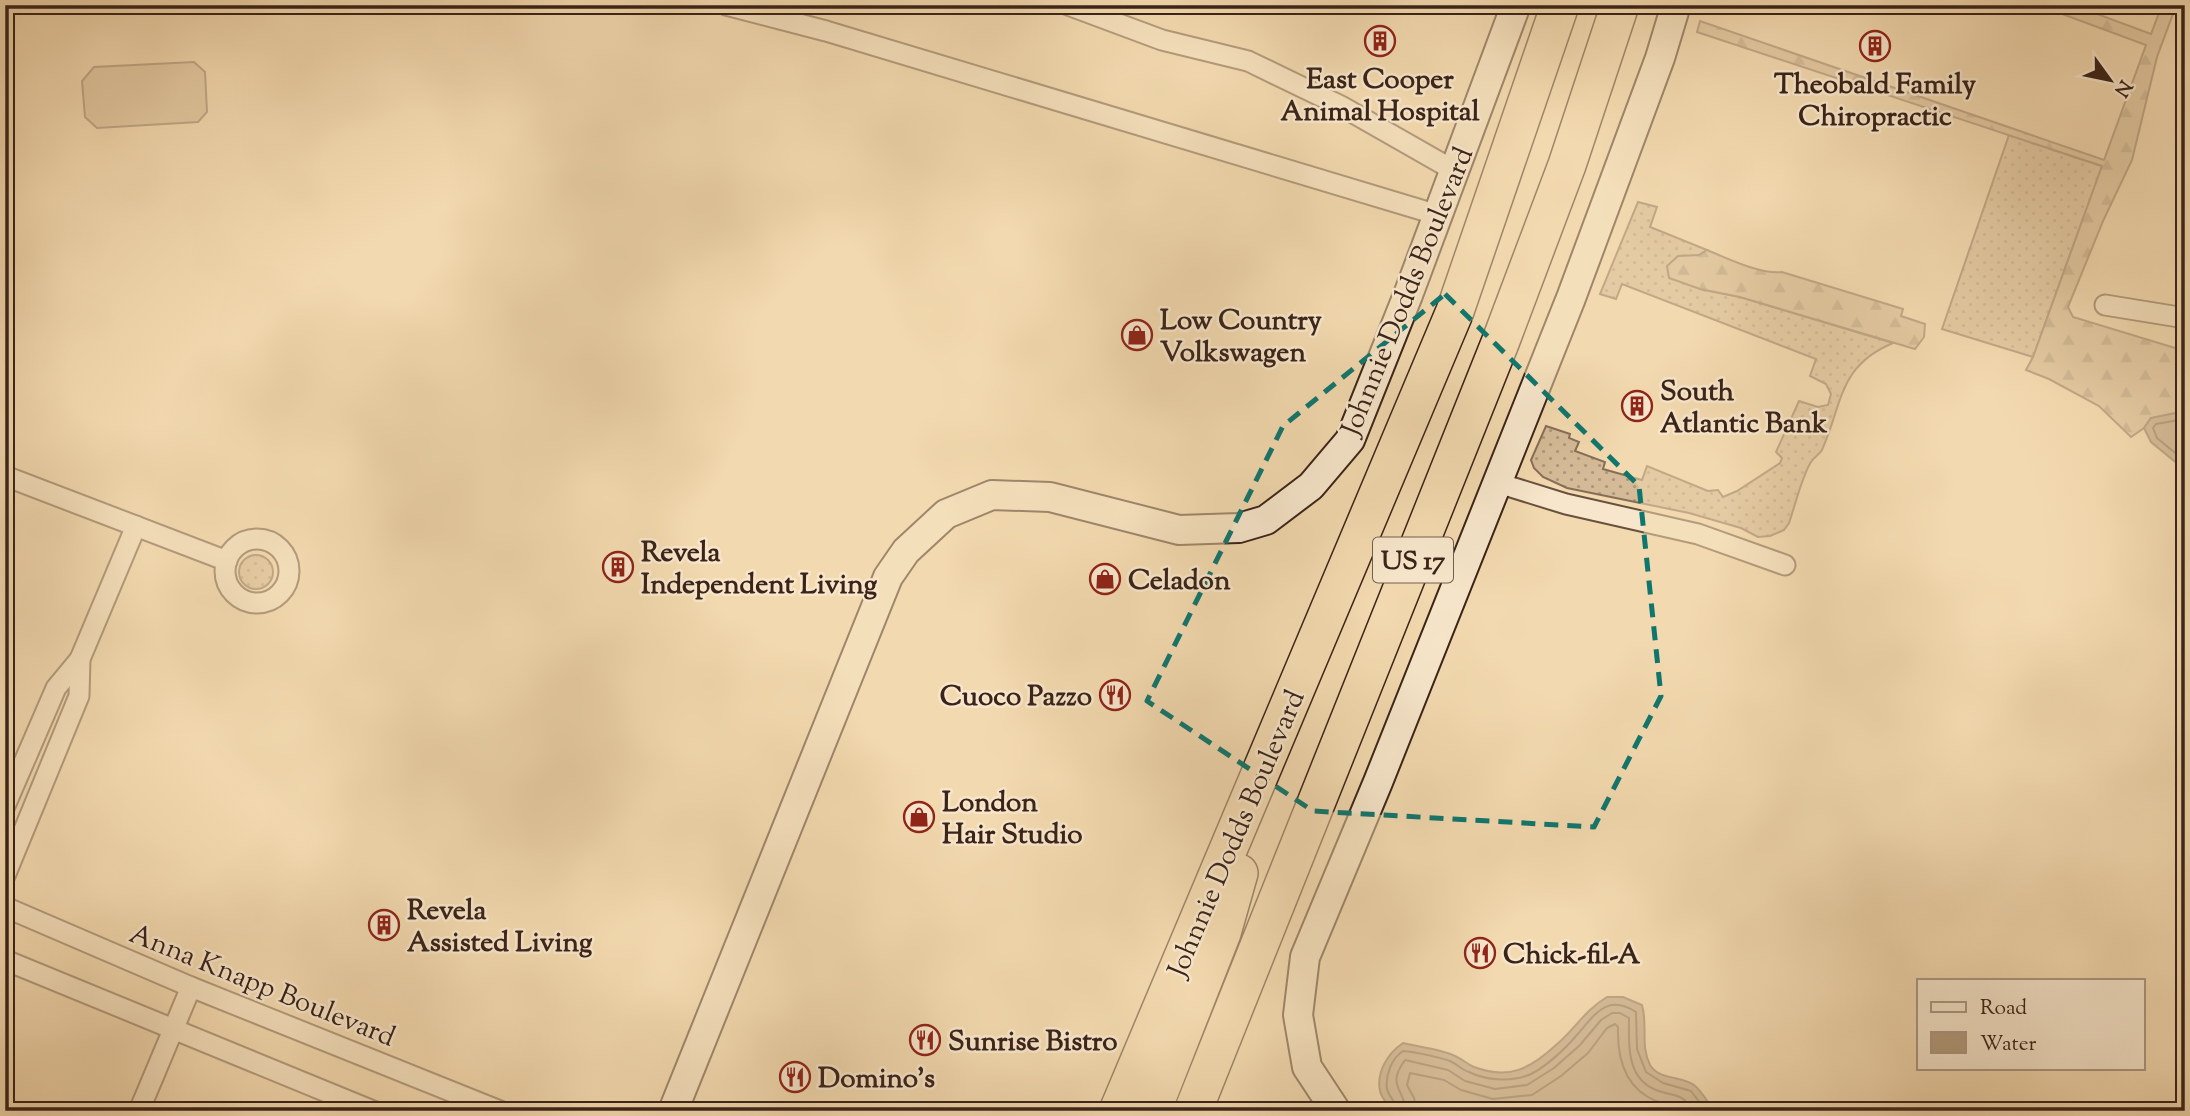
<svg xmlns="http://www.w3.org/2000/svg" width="2190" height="1116" viewBox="0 0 2190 1116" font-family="'Sorts Mill Goudy',serif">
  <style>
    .grass { fill: url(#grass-dots); stroke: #876e58; stroke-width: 2 }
    .forest { fill: url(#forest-firs); stroke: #876e58; stroke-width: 2 }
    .pitch { fill: #d4ba96; stroke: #876e58; stroke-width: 2 }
    .water { fill: #b49b7c; stroke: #836b54; stroke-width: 2 }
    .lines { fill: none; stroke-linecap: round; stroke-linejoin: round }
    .shore { stroke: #775f4a; stroke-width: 2 }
    .street-casing { stroke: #68503e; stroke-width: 23 }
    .secondary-casing { stroke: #3a2319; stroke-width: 32 }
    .highway-casing { stroke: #3a2319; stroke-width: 40 }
    .street { stroke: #f7e6cb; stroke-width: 19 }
    .secondary { stroke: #f7e6cb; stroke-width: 28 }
    .highway { stroke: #f3d9af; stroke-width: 37 }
    .marked { fill: none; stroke: #0f766e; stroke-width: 5; stroke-dasharray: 14 9; stroke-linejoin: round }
    .labels { text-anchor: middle; stroke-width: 5; stroke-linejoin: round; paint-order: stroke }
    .shield { fill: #f7e6cb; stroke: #735e4e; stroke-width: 2 }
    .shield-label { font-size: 26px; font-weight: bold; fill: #3a2319 }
    .poi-label { font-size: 28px; font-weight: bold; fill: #3a2319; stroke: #f7e6cb; text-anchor: start }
    .street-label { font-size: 28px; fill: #3a2319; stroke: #f7e6cb }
  </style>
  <defs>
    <pattern id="grass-dots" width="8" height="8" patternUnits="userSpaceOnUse" patternTransform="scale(1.75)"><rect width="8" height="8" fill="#d4ba96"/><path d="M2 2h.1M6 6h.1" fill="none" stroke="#ad977a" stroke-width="1.8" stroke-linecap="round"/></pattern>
    <pattern id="forest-firs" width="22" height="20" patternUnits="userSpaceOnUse" patternTransform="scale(1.75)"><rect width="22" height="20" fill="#d4ba96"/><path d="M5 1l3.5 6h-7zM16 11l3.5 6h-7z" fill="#ad977a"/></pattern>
  </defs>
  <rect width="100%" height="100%" fill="#f3d9af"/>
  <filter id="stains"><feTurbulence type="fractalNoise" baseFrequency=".00286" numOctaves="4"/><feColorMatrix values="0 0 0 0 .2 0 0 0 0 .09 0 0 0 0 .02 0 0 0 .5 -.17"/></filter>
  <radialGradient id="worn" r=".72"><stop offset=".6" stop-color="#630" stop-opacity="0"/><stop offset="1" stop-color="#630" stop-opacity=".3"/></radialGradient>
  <g class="grass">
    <polygon points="2009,135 2102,166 2033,357 1942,329"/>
    <path d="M1638,202L1657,207L1650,227L1707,250L1699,255L1700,289L1740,297L1893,343C1838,366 1843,403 1822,450C1819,455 1814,457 1811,462C1802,476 1795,506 1789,523L1784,530L1770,536L1758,537L1741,528L1689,513L1567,488L1543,477L1534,468L1531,460L1546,426L1570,434L1569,438L1579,442L1575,451L1605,462L1603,469L1642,480L1647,466L1708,491L1718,490L1723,497L1737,491L1780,463L1782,458L1776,452L1799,401L1818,407L1828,405L1831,394L1826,384L1810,376L1816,359L1622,284L1616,299L1600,294Z"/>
    <circle cx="256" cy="572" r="17"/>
  </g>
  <g class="forest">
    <polygon points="2038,5 2073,5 2151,34 2162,5 2179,5 2173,14 2157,57 2132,160 2103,221 2068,307 2073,317 2185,351 2185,419 2151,418 2144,428 2131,437 2099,406 2049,379 2026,370 2033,357 2102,166 1697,32 1700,21 2104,160 2146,45"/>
    <path d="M1707,250C1726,258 1762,275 1782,272L1903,309L1901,316L1925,324L1924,337L1915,349L1740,297L1700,289L1669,278L1667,266L1678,256L1699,255Z"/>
  </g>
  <polygon class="pitch" points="194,62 205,72 207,112 198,122 97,128 85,117 82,81 94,67"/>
  <g class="water">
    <polygon points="2185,411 2185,470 2151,442 2144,428 2151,418"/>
    <path d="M1607,997H1623L1642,1005C1648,1025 1640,1045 1650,1065C1659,1080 1681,1076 1694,1085C1701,1090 1709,1104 1714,1111H1392C1388,1105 1381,1097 1380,1091C1376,1072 1388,1053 1403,1043C1418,1047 1442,1049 1455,1056C1462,1059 1467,1064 1474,1067C1509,1080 1530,1069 1556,1045C1576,1028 1584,1011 1607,997Z"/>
  </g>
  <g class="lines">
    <g class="shore">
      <polyline points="2185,419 2156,424 2153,428 2157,438 2185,461"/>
      <path d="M1397,1111C1396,1102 1389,1097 1387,1089C1385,1075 1392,1058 1403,1051C1416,1052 1438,1057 1450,1061C1457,1064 1462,1070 1469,1072C1485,1080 1509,1082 1526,1076C1542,1071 1566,1048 1576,1036C1595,1015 1606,993 1636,1012L1637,1049L1646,1072L1663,1083L1691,1091L1706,1111"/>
      <path d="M1406,1111C1404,1088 1386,1086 1405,1060L1448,1070L1465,1081L1495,1089L1527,1085L1554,1068L1580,1045L1601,1020L1612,1013H1620L1629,1018C1629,1048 1626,1082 1662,1092C1683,1098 1680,1094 1694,1111"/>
      <path d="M1417,1111L1414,1098L1407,1085L1410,1073L1444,1080L1461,1090L1493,1099L1532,1095L1561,1076L1588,1053L1607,1028L1615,1024L1618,1027C1617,1058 1624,1088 1656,1101C1665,1105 1674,1102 1681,1111"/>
    </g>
    <g class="street-casing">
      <g id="street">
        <polyline points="726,5 826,31 1438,215"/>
        <polyline points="1068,5 1162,40 1248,61 1341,106 1455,171"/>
        <polyline points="2105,305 2185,318"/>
        <polyline points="5,476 227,561"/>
        <polyline points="1498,483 1566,504 1698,534 1785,565"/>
        <circle cx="257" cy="571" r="32"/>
        <polyline points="5,806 56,688 80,659 136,526"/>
        <polyline points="5,876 79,696 80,659"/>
        <polyline points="5,907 191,987 500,1111"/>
        <polyline points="5,960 373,1111"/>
        <polyline points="5,1110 8,1111"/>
        <polyline points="139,1111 191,987"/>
      </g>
    </g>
    <g class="secondary-casing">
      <g id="secondary">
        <polyline points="673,1111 888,577 906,551 946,514 992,495 1050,497 1179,530 1239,528 1266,520 1311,486 1350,440 1408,295 1516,5"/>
        <polyline points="1336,1111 1307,1067 1298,1015 1305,957 1378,782 1571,298 1660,58 1676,5"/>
      </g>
    </g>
    <g class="highway-casing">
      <g id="highway">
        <polyline points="1118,1111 1455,311 1560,5"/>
        <polyline points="1152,1111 1222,933 1239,873"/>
        <polyline points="1193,1111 1500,343 1567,165 1620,5"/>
      </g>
    </g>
    <use href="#street" class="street"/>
    <use href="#secondary" class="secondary"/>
    <use href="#highway" class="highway"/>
  </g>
  <path d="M0 0H2190V1116H0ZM1445,294L1639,486L1661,696L1594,827L1313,811L1147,701L1283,426Z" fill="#f3d9af" fill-opacity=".55" fill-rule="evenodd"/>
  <path class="marked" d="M1445,294L1639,486L1661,696L1594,827L1313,811L1147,701L1283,426Z"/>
  <defs>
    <g id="building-ring" transform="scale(1.575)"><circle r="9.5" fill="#f7e6cb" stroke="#8f2418" stroke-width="1.5"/><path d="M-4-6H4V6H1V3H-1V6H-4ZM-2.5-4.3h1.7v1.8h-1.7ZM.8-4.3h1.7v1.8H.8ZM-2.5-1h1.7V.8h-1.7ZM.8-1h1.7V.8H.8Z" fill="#8f2418"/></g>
    <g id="shop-ring" transform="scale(1.575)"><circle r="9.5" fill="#f7e6cb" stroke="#8f2418" stroke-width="1.5"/><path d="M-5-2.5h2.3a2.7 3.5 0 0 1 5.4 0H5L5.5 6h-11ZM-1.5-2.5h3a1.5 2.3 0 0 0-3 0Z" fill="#8f2418"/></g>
    <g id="restaurant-ring" transform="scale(1.575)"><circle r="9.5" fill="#f7e6cb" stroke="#8f2418" stroke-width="1.5"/><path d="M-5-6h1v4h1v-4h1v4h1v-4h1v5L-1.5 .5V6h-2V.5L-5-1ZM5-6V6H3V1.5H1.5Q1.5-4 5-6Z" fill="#8f2418"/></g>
  </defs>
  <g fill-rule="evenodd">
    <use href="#building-ring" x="1380" y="41"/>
    <use href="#building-ring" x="1875" y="46"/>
    <use href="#shop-ring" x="1137" y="335"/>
    <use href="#building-ring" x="1637" y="406"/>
    <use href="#building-ring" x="618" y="567"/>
    <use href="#shop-ring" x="1105" y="579"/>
    <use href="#restaurant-ring" x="1115" y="695"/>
    <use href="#shop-ring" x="919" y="817"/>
    <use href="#building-ring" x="384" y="925"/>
    <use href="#restaurant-ring" x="1480" y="953"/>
    <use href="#restaurant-ring" x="925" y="1040"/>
    <use href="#restaurant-ring" x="795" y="1077"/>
  </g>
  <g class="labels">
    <rect class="shield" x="1373" y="537.5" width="80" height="45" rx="5"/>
    <g class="shield-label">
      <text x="1413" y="569">US 17</text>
    </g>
    <g class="poi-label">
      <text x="1380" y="88" text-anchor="middle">East Cooper<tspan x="1380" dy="32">Animal Hospital</tspan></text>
      <text x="1875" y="93" text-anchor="middle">Theobald Family<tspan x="1875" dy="32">Chiropractic</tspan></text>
      <text x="1160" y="329">Low Country<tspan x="1160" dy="32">Volkswagen</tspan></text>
      <text x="1660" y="400">South<tspan x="1660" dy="32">Atlantic Bank</tspan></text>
      <text x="641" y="561">Revela<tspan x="641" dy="32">Independent Living</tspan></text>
      <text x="1128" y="589">Celadon</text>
      <text x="1092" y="705" text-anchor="end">Cuoco Pazzo</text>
      <text x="942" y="811">London<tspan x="942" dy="32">Hair Studio</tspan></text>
      <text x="407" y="919">Revela<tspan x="407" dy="32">Assisted Living</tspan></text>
      <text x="1503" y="963">Chick-fil-A</text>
      <text x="948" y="1050">Sunrise Bistro</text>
      <text x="818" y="1087">Domino's</text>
    </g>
    <g class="street-label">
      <text transform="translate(1406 291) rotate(-68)" y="10">Johnnie Dodds Boulevard</text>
      <text transform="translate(1235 833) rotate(-67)" y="10">Johnnie Dodds Boulevard</text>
      <text transform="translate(263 984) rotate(22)" y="10">Anna Knapp Boulevard</text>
    </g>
  </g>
  <rect width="2190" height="1116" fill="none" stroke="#f3d9af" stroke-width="28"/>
  <rect x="7" y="7" width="2176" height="1102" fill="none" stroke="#3a2319" stroke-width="3.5"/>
  <rect x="14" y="14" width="2162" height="1088" fill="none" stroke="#3a2319" stroke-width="2"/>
  <rect x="1917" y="979" width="228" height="91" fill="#f7e6cb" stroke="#ab9884" stroke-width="2"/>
  <rect x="1931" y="1002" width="35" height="10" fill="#f7e6cb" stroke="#ab9884" stroke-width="2"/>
  <text x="1980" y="1014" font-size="21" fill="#3a2319">Road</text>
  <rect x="1931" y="1032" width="35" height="21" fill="#b49b7c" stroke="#ab9884" stroke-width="2"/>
  <text x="1980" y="1050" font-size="21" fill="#3a2319">Water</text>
  <g transform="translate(2110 80) rotate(123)" stroke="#f7e6cb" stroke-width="5" paint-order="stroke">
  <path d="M0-5L12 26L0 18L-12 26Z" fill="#3a2319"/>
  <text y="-10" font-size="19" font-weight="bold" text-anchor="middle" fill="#3a2319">N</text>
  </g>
  <rect width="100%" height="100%" filter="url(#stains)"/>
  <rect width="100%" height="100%" fill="url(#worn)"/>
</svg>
